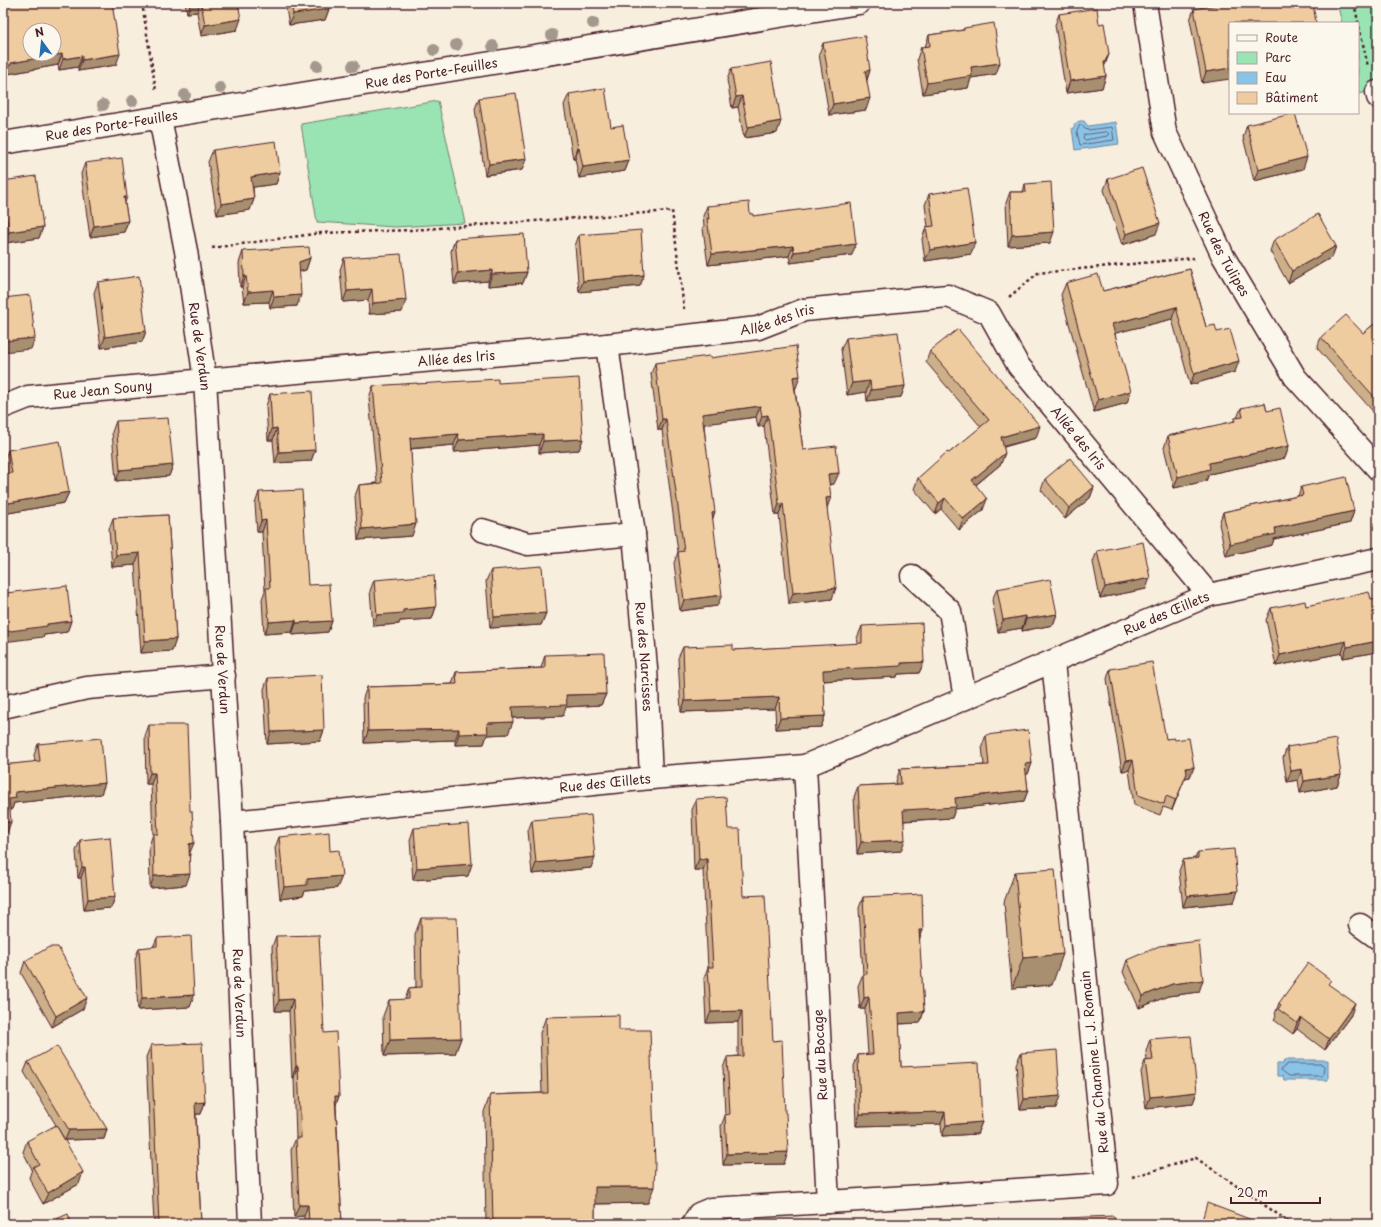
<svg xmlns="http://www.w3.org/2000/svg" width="1381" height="1227" viewBox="0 0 1381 1227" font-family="'Playpen Sans',sans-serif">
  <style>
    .green { fill: #9ae3b3; stroke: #72816f }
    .water { fill: #89c4e8; stroke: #70829c }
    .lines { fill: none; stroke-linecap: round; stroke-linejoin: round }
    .shore { stroke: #636177; stroke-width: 1 }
    .street-casing { stroke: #4a1f2b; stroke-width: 25 }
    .path { stroke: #4a1f2b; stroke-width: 2.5; stroke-dasharray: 3 3; stroke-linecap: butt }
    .street { stroke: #fbf7ec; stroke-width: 22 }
    .tree { fill: #a3978e }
    .wall { fill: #cdaf89; stroke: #4a1f2b }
    .shaded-wall { fill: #a78f6f; stroke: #4a1f2b }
    .building { fill: #eecc9f; stroke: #4a1f2b; fill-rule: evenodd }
    .labels { text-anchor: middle; stroke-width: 3.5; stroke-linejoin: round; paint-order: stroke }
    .street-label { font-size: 13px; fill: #4a1f2b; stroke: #fbf7ec }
  </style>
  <rect width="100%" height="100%" fill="#f8eedd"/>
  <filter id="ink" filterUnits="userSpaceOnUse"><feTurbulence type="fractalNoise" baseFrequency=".025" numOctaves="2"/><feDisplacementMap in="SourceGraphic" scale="8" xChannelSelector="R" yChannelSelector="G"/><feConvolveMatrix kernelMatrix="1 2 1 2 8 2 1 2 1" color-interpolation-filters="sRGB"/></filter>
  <g filter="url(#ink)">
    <g class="green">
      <polygon points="1337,3 1378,3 1378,90 1358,94 1358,23 1342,23"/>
      <polygon points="438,101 465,223 395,227 317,222 301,124"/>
    </g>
    <g class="water">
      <path d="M1080,121H1084L1088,126L1116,122L1119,144L1075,150L1072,128H1074C1074,124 1076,122 1080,121Z"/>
      <polygon points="1284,1060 1328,1060 1328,1080 1284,1080 1283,1076 1277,1076 1277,1064 1283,1064"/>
    </g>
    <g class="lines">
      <g class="shore">
        <polygon points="1080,125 1082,125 1085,129 1088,130 1112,127 1114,140 1080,145 1077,132"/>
        <polygon points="1107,132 1109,134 1107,136 1085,140 1083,138 1084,135"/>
        <polygon points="1288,1064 1322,1064 1324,1066 1323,1074 1322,1076 1289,1076 1281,1070"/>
      </g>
      <g class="street-casing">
        <g id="street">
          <path id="s1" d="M1145,3L1165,132L1223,256L1295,377L1378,469"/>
          <polyline points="1377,92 1378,97"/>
          <path id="s2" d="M160,118L186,251L205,380L232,822L250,1224"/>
          <path id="s3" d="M3,143L859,3"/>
          <path id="s4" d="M607,345L634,534L646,668L651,778"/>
          <path id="s5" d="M3,407L28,397L205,380L607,345L758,328L804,310L948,296L989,313L1018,365L1209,595"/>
          <polyline points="482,530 528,544 634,534"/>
          <polyline points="912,576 950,611 965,698"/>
          <polyline points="3,707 87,688 224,676"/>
          <path id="s6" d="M232,822L651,778L805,766L1209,595L1378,559"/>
          <polyline points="1360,925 1378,938"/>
          <polyline points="828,1202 1107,1184 1053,662"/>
          <polyline points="693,1224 699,1214 711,1209 828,1202 805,766"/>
        </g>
      </g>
      <g class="path">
        <polyline points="142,3 156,91"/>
        <polyline points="1354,3 1368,67"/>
        <polyline points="212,248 321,233 412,230 672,211 684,309"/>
        <polyline points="1009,297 1038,273 1194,258"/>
        <polyline points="1132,1177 1196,1158 1292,1224"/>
      </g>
      <use href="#street" class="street"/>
    </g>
    <g class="tree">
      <circle cx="593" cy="23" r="6"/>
      <circle cx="552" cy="35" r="6"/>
      <circle cx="456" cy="45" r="6"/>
      <circle cx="493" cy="46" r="6"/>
      <circle cx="434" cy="50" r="6"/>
      <circle cx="317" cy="66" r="6"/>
      <circle cx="353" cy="66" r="6"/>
      <circle cx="220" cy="88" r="6"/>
      <circle cx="185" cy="95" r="6"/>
      <circle cx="132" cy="101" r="6"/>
      <circle cx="103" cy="105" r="6"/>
    </g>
    <g class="wall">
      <polygon points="185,3 238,3 237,30 201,36 197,12 187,13"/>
      <polygon points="285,3 333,3 332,7 329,7 329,9 325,20 289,25"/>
      <polygon points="3,6 96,6 116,65 78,71 78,67 59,70 58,65 8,74 7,76 3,77"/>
      <polygon points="1194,9 1316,23 1202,83 1190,20"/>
      <polygon points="1059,14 1099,24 1109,54 1104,67 1106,76 1102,88 1066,93 1055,25"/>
      <polygon points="964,28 996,74 971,78 968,88 923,94 917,59 921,47 925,47 929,35 963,30"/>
      <polygon points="823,43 870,70 867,80 866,110 829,115 819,54"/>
      <polygon points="731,69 777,133 744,138 738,107 732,108 727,80"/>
      <polygon points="569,94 611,127 629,160 625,171 579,178 575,159 573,159 564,105"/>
      <polygon points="479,98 522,170 485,175 475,109"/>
      <polygon points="1247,125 1303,169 1254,181 1243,137"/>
      <polygon points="213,150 280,172 276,184 253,187 254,199 250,210 217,215 208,162"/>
      <polygon points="85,163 125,203 128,221 124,232 90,237 81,174"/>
      <polygon points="1108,179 1156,234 1122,245 1104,190"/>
      <polygon points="3,181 43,227 39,238 5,243 3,231"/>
      <polygon points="1025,184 1050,243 1008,246 1006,203 1010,192 1023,192"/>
      <polygon points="929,194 975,242 971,254 925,261 922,239 926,227 928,227 925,205"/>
      <polygon points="707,206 750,214 753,216 852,255 790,263 789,256 708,265 703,229 704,226 703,216"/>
      <polygon points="579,235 644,275 640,286 579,292 575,246"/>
      <polygon points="455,239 527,272 523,283 488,286 488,281 454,284 451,251"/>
      <polygon points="1274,240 1336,246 1332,257 1288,283 1270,251"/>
      <polygon points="243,251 310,258 306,270 299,272 297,306 270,308 269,302 244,303 242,287 240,287 239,263"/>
      <polygon points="344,258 402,312 369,314 368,300 343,302 340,270"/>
      <polygon points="1190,269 1206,327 1217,332 1235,372 1190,385 1172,319 1115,333 1127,403 1094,412 1061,295 1066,283 1103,291"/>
      <polygon points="98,282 146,331 142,342 101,348 94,293"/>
      <polygon points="1378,321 1378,417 1317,348 1321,337 1363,333"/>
      <polygon points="846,338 905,386 901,397 867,401 866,392 847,395 841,349"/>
      <polygon points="930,351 1036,438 1004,447 1001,464 976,485 983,510 959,530 941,509 935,514 914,489 918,478 949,453 981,427 926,362"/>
      <polygon points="655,363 796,388 795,388 803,450 834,484 829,485 827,507 832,599 789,604 779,515 775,515 764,426 758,427 756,417 704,424 712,520 717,606 680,611 674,563 678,552 662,430 658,430 651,374"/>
      <polygon points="498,383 583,439 579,450 539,453 539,445 454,452 454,445 411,449 412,536 358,540 355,496 359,485 377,483 369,398 373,386 417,384"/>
      <polygon points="270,394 315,450 311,461 275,463 273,440 268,440 266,406"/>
      <polygon points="1241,408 1267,411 1289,446 1285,458 1209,474 1206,481 1174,488 1164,448 1168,436 1233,422 1235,418 1237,418"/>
      <polygon points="116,421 173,465 169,476 116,481 112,432"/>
      <polygon points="8,450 69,492 64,503 3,514 3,474 6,474 4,461"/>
      <polygon points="1045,479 1094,487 1090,498 1065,519 1041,490"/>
      <polygon points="1301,487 1354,511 1350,523 1274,539 1272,545 1226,556 1219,524 1223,512 1298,496"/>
      <polygon points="259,492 308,585 332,621 328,632 292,635 292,632 264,634 262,599 265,591 262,532 257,532 255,504"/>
      <polygon points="168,515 176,639 172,651 141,653 135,565 112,567 109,529 113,518"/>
      <polygon points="1097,551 1146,589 1100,598 1093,562"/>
      <polygon points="491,570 546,613 541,625 490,628 486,581"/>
      <polygon points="374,580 436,607 432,619 400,621 399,624 373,626 370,591"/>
      <polygon points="997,589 1057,614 1053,625 1022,631 1022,628 998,632 992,600"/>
      <polygon points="6,593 71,621 67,632 44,635 43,637 3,601"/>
      <polygon points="1378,598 1378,656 1377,652 1343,658 1342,653 1276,666 1266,620 1271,608 1306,606"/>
      <polygon points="862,626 924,662 919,673 898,674 897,677 823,681 825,716 821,727 776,729 775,709 681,712 678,658 683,647 733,650 858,644 857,638"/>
      <polygon points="545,655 606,694 601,705 566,707 563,716 512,718 508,734 487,735 484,744 455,745 455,740 364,743 363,698 367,687 452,684 456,672 541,668"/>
      <polygon points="1110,669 1166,739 1175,740 1194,767 1190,777 1185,778 1172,810 1163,807 1160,815 1134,805 1129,770 1122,771 1107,679"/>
      <polygon points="268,678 324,730 320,741 267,744 264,689"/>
      <polygon points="149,725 190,854 186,885 150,888 149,846 153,834 151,784 146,784 145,736"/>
      <polygon points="986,735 1032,763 1028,774 1026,774 1028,790 1024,801 955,809 952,818 904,821 901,851 857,854 854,797 858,786 897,784 896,781 900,769 984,765 982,746"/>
      <polygon points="38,744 105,783 101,794 14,803 12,809 10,810 7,833 3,833 3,765 35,762 34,755"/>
      <polygon points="1287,747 1341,775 1337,786 1300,793 1298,780 1287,782 1283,758"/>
      <polygon points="696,799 728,829 773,1041 784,1164 723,1165 721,1126 725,1116 723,1068 727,1057 738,1056 738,1022 706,1023 704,978 708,968 703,870 694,870 692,810"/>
      <polygon points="532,820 591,868 532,874 528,831"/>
      <polygon points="414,828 468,876 413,880 410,840"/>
      <polygon points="279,837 330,851 342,876 337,888 305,891 303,896 280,899 275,848"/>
      <polygon points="80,840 115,897 111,908 84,910 81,878 78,878 76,851"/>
      <polygon points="1198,852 1234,902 1183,907 1179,871 1183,860 1195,858"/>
      <polygon points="1015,872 1052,985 1012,988 1004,902"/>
      <polygon points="863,897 923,930 919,940 924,1011 920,1023 899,1024 901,1067 982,1122 977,1134 942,1136 941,1124 856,1126 854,1066 858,1055 868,1054 865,1009 860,1009 858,986 863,974 859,908"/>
      <polygon points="421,918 461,1038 455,1054 384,1056 383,1016 389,1000 405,1000 409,988 416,987 415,934"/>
      <polygon points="276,936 324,1033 339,1096 336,1104 342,1224 304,1224 304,1216 294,1217 291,1150 296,1138 294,1078 292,1078 289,1011 275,1011 272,947"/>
      <polygon points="157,938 194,995 190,1007 138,1010 135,959 139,948 153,947"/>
      <polygon points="1127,960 1199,992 1168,996 1139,1008 1123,972"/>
      <polygon points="25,961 83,1009 52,1027 21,973"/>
      <polygon points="1329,985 1351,1015 1325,1050 1297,1029 1293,1034 1274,1020 1276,1015 1275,1014 1279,1003"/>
      <polygon points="546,1017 619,1030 648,1203 595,1204 595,1224 486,1224 484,1112 490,1095 542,1093 540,1033"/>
      <polygon points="1150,1039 1197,1092 1193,1103 1146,1108 1141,1072 1145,1061 1147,1061 1146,1051"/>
      <polygon points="151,1045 205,1102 201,1114 196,1114 201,1224 154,1224 146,1057"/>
      <polygon points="1021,1053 1056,1108 1020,1110 1016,1064"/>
      <polygon points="28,1062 107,1129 104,1139 65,1140 24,1072"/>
      <polygon points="27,1141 79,1184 43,1204 29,1178 32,1169 23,1152"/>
      <polygon points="1063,1218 1114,1224 1061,1224"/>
    </g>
    <g class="shaded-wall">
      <polygon points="191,3 200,3 197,12 187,13"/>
      <polygon points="325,3 333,3 332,7 323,8"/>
      <polygon points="329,9 325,20 289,25 293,14"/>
      <polygon points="241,19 237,30 201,36 205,25"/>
      <polygon points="62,54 58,65 8,74 7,76 3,77 3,66 11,63"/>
      <polygon points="120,54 116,65 78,71 82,60"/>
      <polygon points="1109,54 1105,65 1100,75 1104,63"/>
      <polygon points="82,56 78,67 59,70 63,59"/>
      <polygon points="1000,63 996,74 971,78 968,88 923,94 927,83 971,67"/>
      <polygon points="1230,68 1230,79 1202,83 1206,72"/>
      <polygon points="870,70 866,82 865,71"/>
      <polygon points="1106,76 1102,88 1066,93 1070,81"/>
      <polygon points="742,96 738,107 732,108 736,97"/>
      <polygon points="870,98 866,110 829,115 833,104"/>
      <polygon points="781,121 777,133 744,138 748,127"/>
      <polygon points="578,148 579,148 575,159 573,159"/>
      <polygon points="1307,157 1303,169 1254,181 1258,170"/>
      <polygon points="526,159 522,170 485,175 489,164"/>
      <polygon points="629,160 625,171 579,178 583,167"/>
      <polygon points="280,172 276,184 247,188 251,177"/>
      <polygon points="124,197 127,197 123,208"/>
      <polygon points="254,199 250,210 217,215 221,204"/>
      <polygon points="128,221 124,232 90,237 94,226"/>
      <polygon points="1160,223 1156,234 1122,245 1126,234"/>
      <polygon points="43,227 39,238 5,243 9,232"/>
      <polygon points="1054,232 1050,243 1008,246 1012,235"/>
      <polygon points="975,242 971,254 925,261 930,250"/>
      <polygon points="856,244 852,255 790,263 794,252"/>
      <polygon points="793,246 789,256 708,265 712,254"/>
      <polygon points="1336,246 1332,257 1288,283 1292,271"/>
      <polygon points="310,258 306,270 294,273 299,262"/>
      <polygon points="492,270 488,281 454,284 458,273"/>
      <polygon points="527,272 523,283 488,286 492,274"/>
      <polygon points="644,275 640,286 579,292 583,281"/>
      <polygon points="244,276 246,276 242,287 240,287"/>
      <polygon points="372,289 368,300 343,302 347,291"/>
      <polygon points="273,290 269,302 244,303 248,292"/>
      <polygon points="301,295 297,306 270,308 274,297"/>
      <polygon points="406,300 402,312 369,314 373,303"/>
      <polygon points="1176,307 1172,319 1108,335 1112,324"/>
      <polygon points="146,331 142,342 101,348 105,337"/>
      <polygon points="35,338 31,349 3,352 3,341"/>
      <polygon points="1239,361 1235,372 1190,385 1194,374"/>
      <polygon points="800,376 796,388 789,388 793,377"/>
      <polygon points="870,381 866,392 847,395 852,383"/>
      <polygon points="905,386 901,397 867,401 871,390"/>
      <polygon points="1131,391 1127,403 1094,412 1098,400"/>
      <polygon points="760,406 756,417 698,425 702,414"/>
      <polygon points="768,415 764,426 758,427 762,416"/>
      <polygon points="662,419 666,419 662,430 658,430"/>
      <polygon points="1040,426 1036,438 997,448 1001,437"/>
      <polygon points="277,428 273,440 268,440 272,429"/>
      <polygon points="458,434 454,445 406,449 410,438"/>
      <polygon points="543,434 539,445 454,452 459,440"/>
      <polygon points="583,439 579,450 539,453 543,441"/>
      <polygon points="1289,446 1285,458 1209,474 1206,481 1174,488 1178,477 1209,463"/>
      <polygon points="315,450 311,461 275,463 279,452"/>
      <polygon points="1005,453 1001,464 968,491 972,480"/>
      <polygon points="173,465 169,476 116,481 120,470"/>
      <polygon points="839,473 834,484 824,485 828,474"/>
      <polygon points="1094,487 1090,498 1065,519 1069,508"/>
      <polygon points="69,492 64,503 3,514 3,504"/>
      <polygon points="831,497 827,508 826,498"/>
      <polygon points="945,498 941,509 935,514 939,503"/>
      <polygon points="987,499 983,510 959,530 963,519"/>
      <polygon points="783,503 779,515 775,515 779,504"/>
      <polygon points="1354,511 1350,523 1274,539 1272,545 1226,556 1230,544 1275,528"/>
      <polygon points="715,512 711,524 712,513"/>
      <polygon points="266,520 262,532 257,532 261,521"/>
      <polygon points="416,524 412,536 358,540 362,529"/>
      <polygon points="140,553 135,565 112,567 116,555"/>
      <polygon points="1150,578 1146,589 1100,598 1105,587"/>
      <polygon points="836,588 832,599 789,604 793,593"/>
      <polygon points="722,595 717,606 680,611 684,600"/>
      <polygon points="436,607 432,619 400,621 399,624 373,626 377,615 403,610"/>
      <polygon points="546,613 541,625 490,628 494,617"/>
      <polygon points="1057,614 1053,625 1022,631 1026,619"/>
      <polygon points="1026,616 1022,628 998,632 1003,620"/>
      <polygon points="296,620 292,632 264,634 269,622"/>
      <polygon points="71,621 67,632 44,635 43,637 3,642 3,632 47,624"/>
      <polygon points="332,621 328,632 292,635 296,623"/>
      <polygon points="176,639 172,651 141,653 145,641"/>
      <polygon points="1346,641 1342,653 1276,666 1280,655"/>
      <polygon points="1378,641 1378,649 1377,652 1343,658 1347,647"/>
      <polygon points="924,662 919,673 898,674 897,677 819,681 823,670 901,663"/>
      <polygon points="606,694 601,705 566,707 563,716 508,718 512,707 566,695"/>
      <polygon points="779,697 775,709 681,712 685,701"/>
      <polygon points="825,716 821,727 776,729 780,718"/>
      <polygon points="513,722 508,734 487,735 484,744 455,745 459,734 487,723"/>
      <polygon points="459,729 455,740 364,743 368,731"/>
      <polygon points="324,730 320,741 267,744 271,732"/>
      <polygon points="1133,760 1129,770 1122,771 1126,761"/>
      <polygon points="1032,763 1028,774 1021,775 1025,764"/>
      <polygon points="1194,767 1190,777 1185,778 1172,810 1186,768"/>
      <polygon points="1302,769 1298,780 1287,782 1291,771"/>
      <polygon points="150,773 155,773 151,784 146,784"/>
      <polygon points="1341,775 1337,786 1300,793 1304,781"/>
      <polygon points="105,783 101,794 14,803 12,809 5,810 9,799 15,792"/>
      <polygon points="1028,790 1024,801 955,809 952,818 899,821 903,810 955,798"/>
      <polygon points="3,822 11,822 7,833 3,833"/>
      <polygon points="905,840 901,851 857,854 861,842"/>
      <polygon points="194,843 189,855 189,844"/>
      <polygon points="595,857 591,868 532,874 536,863"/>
      <polygon points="699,859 707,859 703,870 694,870"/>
      <polygon points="472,864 468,876 413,880 417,868"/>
      <polygon points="82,867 85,867 81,878 78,878"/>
      <polygon points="190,874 186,885 150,888 154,876"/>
      <polygon points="342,876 337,888 305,891 303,896 280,899 284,887 307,879"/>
      <polygon points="1238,891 1234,902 1183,907 1187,896"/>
      <polygon points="115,897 111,908 84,910 88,899"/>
      <polygon points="919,930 923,930 919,941"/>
      <polygon points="1063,954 1052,985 1012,988 1023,958"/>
      <polygon points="1203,980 1199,992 1168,996 1139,1008 1143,996 1172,984"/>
      <polygon points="194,995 190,1007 138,1010 142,998"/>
      <polygon points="869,997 865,1009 860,1009 864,998"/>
      <polygon points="87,998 83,1009 52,1027 56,1016"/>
      <polygon points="293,999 289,1011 275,1011 279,1000"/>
      <polygon points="1355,1003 1351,1015 1325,1050 1329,1039"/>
      <polygon points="742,1011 738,1022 706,1023 711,1012"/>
      <polygon points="924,1011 920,1023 894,1024 899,1013"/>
      <polygon points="1301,1018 1297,1029 1293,1034 1297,1023"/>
      <polygon points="461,1038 455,1054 384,1056 390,1040"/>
      <polygon points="296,1066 298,1066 294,1078 292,1078"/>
      <polygon points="1197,1092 1193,1103 1146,1108 1150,1097"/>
      <polygon points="335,1096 339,1096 335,1108"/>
      <polygon points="1060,1096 1056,1108 1020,1110 1024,1099"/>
      <polygon points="205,1102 201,1114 191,1114 195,1103"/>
      <polygon points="945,1112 941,1124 856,1126 860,1114"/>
      <polygon points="982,1122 977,1134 942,1136 946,1125"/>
      <polygon points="107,1129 104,1139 65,1140 69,1130"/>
      <polygon points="788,1152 784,1164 723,1165 727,1154"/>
      <polygon points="83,1172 79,1184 43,1204 48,1193"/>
      <polygon points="595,1187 654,1187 648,1203 589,1204"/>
      <polygon points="299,1205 308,1205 304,1216 294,1217"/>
    </g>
    <g class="building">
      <path d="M25,3H96V6L112,3L120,54L82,60V56L63,59L62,54L11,63V65L3,66V6ZM30,30H54V54H30Z"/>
      <polygon points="201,3 238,3 241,19 205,25"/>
      <polygon points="291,3 328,3 329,9 293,14"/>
      <polygon points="1227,3 1313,3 1316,23 1230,23 1230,68 1206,72 1194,9"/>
      <polygon points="1097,8 1099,24 1104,23 1109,54 1104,63 1106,76 1070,81 1059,14"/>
      <polygon points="994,23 1000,63 971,67 972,76 927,83 921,47 930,46 929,35 964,30 964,28"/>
      <polygon points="865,36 870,70 865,71 870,98 833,104 823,43"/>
      <polygon points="771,62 781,121 748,127 742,96 736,97 731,69"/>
      <polygon points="605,88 611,127 623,125 629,160 583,167 579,148 578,148 569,94"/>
      <polygon points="516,93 526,159 489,164 479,98"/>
      <polygon points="1295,113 1307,157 1258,170 1247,125"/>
      <polygon points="276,141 280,172 251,177 254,199 221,204 213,150"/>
      <polygon points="122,158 127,197 124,197 128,221 94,226 85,163"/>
      <polygon points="1142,168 1160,223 1126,234 1108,179"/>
      <polygon points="36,176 43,227 9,232 3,192 3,181"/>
      <polygon points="1051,182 1054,232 1012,235 1010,192 1026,192 1025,184"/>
      <polygon points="967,188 975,242 930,250 926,227 934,226 929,194"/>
      <polygon points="749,202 750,214 753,214 753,216 851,203 856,244 794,252 793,246 712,254 707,218 709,219 707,206"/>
      <polygon points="1318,214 1336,246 1292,271 1274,240"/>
      <polygon points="641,230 644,275 583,281 579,235"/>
      <polygon points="524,234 527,272 492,274 492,270 458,273 455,239"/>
      <polygon points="309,247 310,258 299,262 301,295 274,297 273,290 248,292 246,276 244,276 243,251"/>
      <polygon points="401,254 406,300 373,303 372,289 347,291 344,258"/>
      <polygon points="1190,269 1206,327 1215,325 1217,332 1230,329 1239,361 1194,374 1176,307 1112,324 1131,391 1098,400 1066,283 1098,274 1103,291"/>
      <polygon points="139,276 146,331 105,337 98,282"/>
      <polygon points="30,295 35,338 3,341 3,298"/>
      <polygon points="1346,315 1363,333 1378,321 1378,349 1376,351 1378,352 1378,401 1321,337"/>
      <polygon points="958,329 1040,426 1001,437 1005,453 972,480 987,499 963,519 945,498 939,503 918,478 947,452 949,453 989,420 930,351"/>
      <polygon points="898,332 905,386 871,390 870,381 852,383 846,338"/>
      <polygon points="796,346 800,376 793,377 803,450 836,446 839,473 828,474 831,497 826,498 836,588 793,593 783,503 779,504 768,415 762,416 760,406 702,414 715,512 712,513 722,595 684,600 678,552 684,551 666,419 662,419 655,363 709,356 710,358"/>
      <polygon points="579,378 583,439 543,441 543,434 459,440 458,434 410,438 416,524 362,529 359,485 382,483 373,386 417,383 417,384 498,379 498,383"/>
      <polygon points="312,391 315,450 279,452 277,428 272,429 270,394"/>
      <polygon points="1265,403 1267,411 1280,408 1289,446 1209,463 1210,469 1178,477 1168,436 1235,421 1235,418 1243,417 1241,408"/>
      <polygon points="168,418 173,465 120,470 116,421"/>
      <polygon points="60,441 69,492 3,504 3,474 12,473 8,450"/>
      <polygon points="1070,458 1094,487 1069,508 1045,479"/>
      <polygon points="1346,477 1354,511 1275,528 1276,534 1230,544 1223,512 1303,495 1301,487"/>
      <polygon points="302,490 308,585 329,584 332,621 296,623 296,620 269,622 266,588 270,588 266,520 261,521 259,492"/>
      <polygon points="168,515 176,639 145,641 140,553 116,555 113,518"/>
      <polygon points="1143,542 1150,578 1105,587 1097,551"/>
      <polygon points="542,566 546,613 494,617 491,570"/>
      <polygon points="434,575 436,607 403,610 403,613 377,615 374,580"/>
      <polygon points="1050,579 1057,614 1026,619 1026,616 1003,620 997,589"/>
      <polygon points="67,586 71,621 47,624 47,626 3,632 3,601 7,601 6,593"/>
      <polygon points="1369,592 1371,599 1378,598 1378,641 1347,647 1346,641 1280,655 1271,608 1305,601 1306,606"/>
      <polygon points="922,623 924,662 901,663 901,666 823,670 825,716 780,718 779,697 685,701 683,647 733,645 733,650 862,643 862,626"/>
      <polygon points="604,653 606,694 566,695 567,705 512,707 513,722 487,723 488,733 459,734 459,729 368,731 367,687 457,684 456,672 545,668 545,655"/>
      <polygon points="1152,662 1166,739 1174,738 1175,740 1189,738 1194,767 1186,768 1187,773 1176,800 1166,796 1164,804 1138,795 1133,760 1126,761 1110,669"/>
      <polygon points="322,675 324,730 271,732 268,678"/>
      <polygon points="149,725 187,725 190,811 192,811 194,843 189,844 190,874 154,876 153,834 158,834 155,773 150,773"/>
      <polygon points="1028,730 1032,763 1025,764 1028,790 955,798 956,807 903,810 905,840 861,842 858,786 901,784 900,769 989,765 986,735"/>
      <polygon points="101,738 105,783 15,792 16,798 9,799 11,822 3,822 3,765 40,761 38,744"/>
      <polygon points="1336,739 1341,775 1304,781 1302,769 1291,771 1287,747"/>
      <polygon points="726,797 728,829 740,829 743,896 765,895 773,1041 782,1040 785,1113 786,1113 788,1152 727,1154 725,1115 730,1114 727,1057 743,1056 742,1011 711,1012 708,967 713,967 707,859 699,859 696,799"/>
      <polygon points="591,815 595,857 536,863 532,820"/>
      <polygon points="469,824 472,864 417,868 414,828"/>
      <polygon points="329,832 330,851 339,850 342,876 307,879 307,885 284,887 279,837"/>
      <polygon points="110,837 115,897 88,899 85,867 82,867 80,840"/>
      <polygon points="1234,849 1238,891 1187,896 1183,860 1198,858 1198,852"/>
      <polygon points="1055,869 1063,954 1023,958 1015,872"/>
      <polygon points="922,894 923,930 919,930 924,1011 899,1013 901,1067 979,1063 982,1122 946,1125 945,1112 860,1114 858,1055 873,1054 869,997 864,998 863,974 867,974 863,897"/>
      <polygon points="421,918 457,918 461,1038 390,1040 389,1000 409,999 409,988 422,987"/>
      <polygon points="319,935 324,1033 336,1032 339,1096 335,1096 342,1224 309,1224 308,1205 299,1205 296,1138 301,1138 298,1066 296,1066 293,999 279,1000 276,936"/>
      <polygon points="191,936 194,995 142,998 139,948 157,946 157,938"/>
      <polygon points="1199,941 1203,980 1172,984 1143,996 1127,960 1159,946"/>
      <polygon points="49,947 58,947 87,998 56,1016 25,961"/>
      <polygon points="1308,963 1331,980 1328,984 1355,1003 1329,1039 1301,1018 1297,1023 1278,1009 1281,1005 1279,1003"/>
      <polygon points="619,1015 619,1030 650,1030 655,1163 654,1187 595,1187 595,1224 493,1224 490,1095 548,1093 546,1017"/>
      <polygon points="1191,1036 1197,1092 1150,1097 1145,1061 1153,1060 1150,1039"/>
      <polygon points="202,1043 205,1102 195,1103 201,1224 159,1224 151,1045"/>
      <polygon points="57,1046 107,1129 69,1130 28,1062"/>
      <polygon points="1057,1050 1060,1096 1024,1099 1021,1053"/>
      <polygon points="56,1125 83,1172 48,1193 33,1167 39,1164 27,1141"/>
      <polygon points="1207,1203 1252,1220 1251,1221 1260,1224 1201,1224"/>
      <polygon points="68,1214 72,1224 45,1224"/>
      <polygon points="1114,1216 1114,1224 1063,1224 1063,1218"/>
    </g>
  </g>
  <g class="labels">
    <g class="street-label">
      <text dy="5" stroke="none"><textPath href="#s3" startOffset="434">Rue des Porte-Feuilles</textPath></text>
      <text dy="5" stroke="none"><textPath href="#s3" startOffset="110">Rue des Porte-Feuilles</textPath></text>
      <text dy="5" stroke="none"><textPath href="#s1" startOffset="266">Rue des Tulipes</textPath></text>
      <text dy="5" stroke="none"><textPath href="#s5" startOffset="781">Allée des Iris</textPath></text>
      <text dy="5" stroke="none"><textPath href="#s2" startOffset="232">Rue de Verdun</textPath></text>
      <text dy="5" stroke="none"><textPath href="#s5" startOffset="457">Allée des Iris</textPath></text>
      <text dy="5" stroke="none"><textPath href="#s5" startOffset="102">Rue Jean Souny</textPath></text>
      <text dy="5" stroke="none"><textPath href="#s5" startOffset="1153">Allée des Iris</textPath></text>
      <text dy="5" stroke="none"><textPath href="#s6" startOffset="968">Rue des Œillets</textPath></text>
      <text dy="5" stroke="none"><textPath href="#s4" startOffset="314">Rue des Narcisses</textPath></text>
      <text dy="5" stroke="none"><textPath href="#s2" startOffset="556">Rue de Verdun</textPath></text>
      <text dy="5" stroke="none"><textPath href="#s6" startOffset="375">Rue des Œillets</textPath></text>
      <text dy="5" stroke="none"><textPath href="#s2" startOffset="880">Rue de Verdun</textPath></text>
      <text transform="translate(820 1055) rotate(-93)" y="5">Rue du Bocage</text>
      <text transform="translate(1094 1062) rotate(-96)" y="5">Rue du Chanoine L. J. Romain</text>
    </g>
  </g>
  <rect width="1381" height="1227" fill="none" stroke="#fbf7ec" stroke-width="16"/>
  <rect x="8" y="8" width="1365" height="1211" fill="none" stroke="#4a1f2b" stroke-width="1.5" filter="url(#ink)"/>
  <rect x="1229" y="22" width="130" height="92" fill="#fbf7ec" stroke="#b4a19f"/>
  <rect x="1237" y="35" width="20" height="6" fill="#fbf7ec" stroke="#b4a19f"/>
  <text x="1265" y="42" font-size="12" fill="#4a1f2b">Route</text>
  <rect x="1237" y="52" width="20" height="12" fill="#9ae3b3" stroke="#b4a19f"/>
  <text x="1265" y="62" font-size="12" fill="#4a1f2b">Parc</text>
  <rect x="1237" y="72" width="20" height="12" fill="#89c4e8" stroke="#b4a19f"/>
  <text x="1265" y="82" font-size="12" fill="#4a1f2b">Eau</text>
  <rect x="1237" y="92" width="20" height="12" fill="#eecc9f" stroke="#b4a19f"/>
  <text x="1265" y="102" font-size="12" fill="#4a1f2b">Bâtiment</text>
  <g transform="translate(42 42) rotate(345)"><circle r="19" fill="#fbf7ec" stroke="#b4a19f"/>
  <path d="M0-3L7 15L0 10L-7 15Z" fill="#1f6fb2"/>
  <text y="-6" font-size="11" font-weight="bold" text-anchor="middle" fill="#4a1f2b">N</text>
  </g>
  <path d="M1231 1197v6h89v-6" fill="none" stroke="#4a1f2b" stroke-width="2"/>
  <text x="1237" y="1197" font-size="12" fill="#4a1f2b" stroke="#fbf7ec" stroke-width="3" paint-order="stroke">20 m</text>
</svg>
